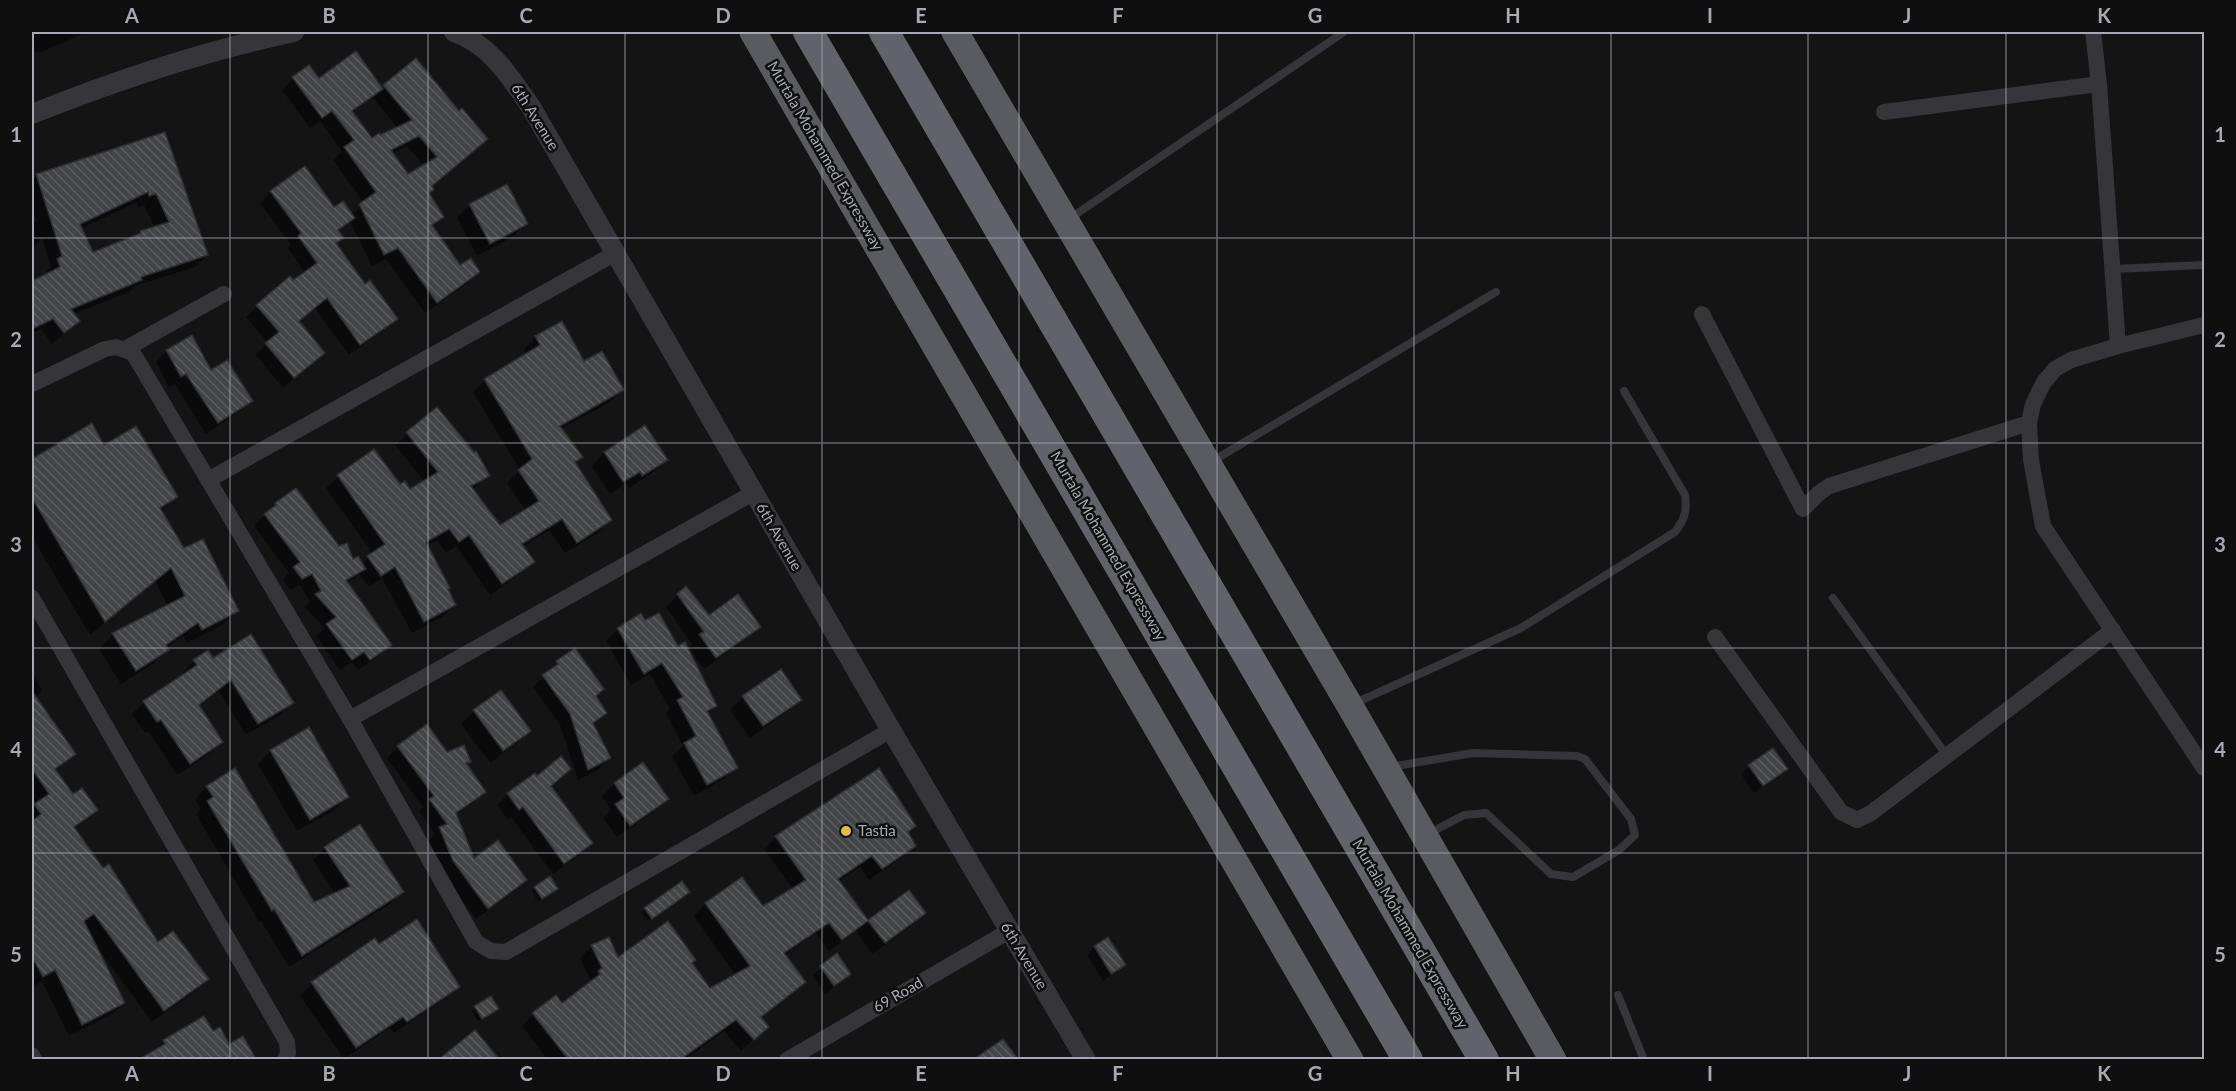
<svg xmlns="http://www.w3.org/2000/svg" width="2236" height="1091" viewBox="0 0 2236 1091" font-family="Lato,sans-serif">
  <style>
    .shadow { fill: #0007; fill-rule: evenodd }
    .building { fill: url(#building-back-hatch); stroke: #2e2e31; stroke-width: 1.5; fill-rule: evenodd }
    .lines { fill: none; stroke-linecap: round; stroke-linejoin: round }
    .service { stroke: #35353a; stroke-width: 8 }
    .minor { stroke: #35353a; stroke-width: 16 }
    .tertiary { stroke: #35353a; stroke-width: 20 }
    .trunk { stroke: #5a5a61; stroke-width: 27 }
    .motorway { stroke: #62636a; stroke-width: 30 }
    .grid { fill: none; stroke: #a7a9b4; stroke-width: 1.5; stroke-opacity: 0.55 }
    .poi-dot { fill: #ddbf44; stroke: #0f0f10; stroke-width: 2 }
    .labels { text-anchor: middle; stroke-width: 5; stroke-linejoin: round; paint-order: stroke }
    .street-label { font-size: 15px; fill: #a7a9b4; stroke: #0f0f10 }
    .poi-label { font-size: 15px; fill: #a7a9b4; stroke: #0f0f10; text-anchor: start }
    .neatline { fill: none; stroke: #a7a9b4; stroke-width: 2 }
    .grid-label { font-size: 20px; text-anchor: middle; font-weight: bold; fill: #a7a9b4 }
  </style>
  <defs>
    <pattern id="building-back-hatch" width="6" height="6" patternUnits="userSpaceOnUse" patternTransform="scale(1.5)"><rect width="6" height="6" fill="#434448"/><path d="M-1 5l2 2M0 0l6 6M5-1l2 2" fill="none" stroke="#5b5c60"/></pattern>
  </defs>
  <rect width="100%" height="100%" fill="#141415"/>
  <g class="shadow">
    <polygon points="32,32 87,32 39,53 39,51 32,54"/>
    <path d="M293,78L382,89L384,86L459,113L431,187L433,190L428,194L442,216L431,227L459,267L478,272L467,284L425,313L386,259L372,266L350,221L337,232L342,238L335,245L365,286L396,318L385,329L349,355L315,308L297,322L323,353L283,388L256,355L268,343L246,317L290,278L293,282L305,273L288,248L291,245L260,203L271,192L351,215L364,203L333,160L342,151L320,121L310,128L282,90ZM372,97L398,128L372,140L352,113ZM407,146L424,166L408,176L392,154Z"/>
    <path d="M164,134L207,255L195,267L135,286L129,292L73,314L78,321L52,344L41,329L32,333V283L47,275L46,272L51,267L42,238L32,248V217L37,223L32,208V180L36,176ZM137,202L138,207L144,205L155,228L92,254L80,229Z"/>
    <polygon points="470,205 526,224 513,237 477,256 457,218"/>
    <polygon points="536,337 584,363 622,390 610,402 561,429 581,457 574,463 610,520 599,532 565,553 549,530 523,547 533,561 521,573 490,595 456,546 446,553 437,540 426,546 454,605 442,617 412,633 382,578 369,587 359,574 346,584 390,645 378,656 358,670 352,662 340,670 316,636 325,628 305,607 310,602 300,585 290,590 283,579 289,573 254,526 275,504 296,490 338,548 353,561 361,564 373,554 326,488 338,477 374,451 400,487 409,491 425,482 395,445 437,409 488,475 472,490 499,527 526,511 507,483 520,470 473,392 485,380 527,355 524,349"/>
    <polygon points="167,351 211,372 251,401 239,412 206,434 175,384 169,387 156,362"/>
    <polygon points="91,425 104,447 176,496 161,512 183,550 237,611 222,625 187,643 183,636 166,648 153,664 121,684 99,649 113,635 168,606 155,581 90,635 32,537 32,461"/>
    <polygon points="604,453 666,460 653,472 629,488 626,483 610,494 592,466"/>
    <polygon points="678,595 708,617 759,626 747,638 704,669 689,648 687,649 716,705 707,714 736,767 724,779 694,796 672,756 683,746 666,713 670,709 650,674 631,685 606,641 618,629 645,622 678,648 687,649 692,644 666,607"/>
    <polygon points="213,660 292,703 280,715 246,735 219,691 198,707 221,742 209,754 177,775 148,731 145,733 132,714 144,702 184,676 182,674 194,661"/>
    <polygon points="557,663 595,697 605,713 592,725 609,758 599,769 578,780 560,725 533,687"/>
    <polygon points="32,672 42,691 35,698 74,753 54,771 72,796 96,810 73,829 157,944 207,979 194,992 152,1022 99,950 98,951 124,1003 111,1015 69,1036 42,981 32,987 32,809 36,805 32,798"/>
    <polygon points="743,697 800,699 787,712 750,738 730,710"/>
    <polygon points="474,711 529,731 516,743 490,763 461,724"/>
    <polygon points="398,747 447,754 469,761 465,765 484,792 473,803 455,815 473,860 525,880 514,891 476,919 442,873 429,840 435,834 419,811 423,807 387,758"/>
    <polygon points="271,751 347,797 335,810 297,831 258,764"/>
    <polygon points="1749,766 1786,768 1754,793 1741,774"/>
    <polygon points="879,770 914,826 907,833 914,846 902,857 869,880 860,867 838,882 868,922 908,892 924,913 912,925 872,954 856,931 829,951 816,933 784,955 804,982 760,1018 767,1027 741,1051 724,1031 684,1060 548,1060 522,1026 533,1014 561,1005 591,981 580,958 592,946 618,959 691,964 710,990 736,976 694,916 706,904 763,908 793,889 764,849 776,837"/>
    <polygon points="534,775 550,787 591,843 580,854 553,874 511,817 508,820 497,805 508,794"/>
    <polygon points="614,784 667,798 654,811 617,837 603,818 611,810 602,796"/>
    <polygon points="207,787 314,904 335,894 313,860 325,848 402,892 390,904 289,967 261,921 259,922 196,814 201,809 195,799"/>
    <polygon points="535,888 556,889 538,902 532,892"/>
    <polygon points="684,896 647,921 641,913 645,909"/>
    <polygon points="374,940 378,946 459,986 446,998 394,1033 390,1028 344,1059 300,996 312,984"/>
    <polygon points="1095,947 1124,965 1103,981 1087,955"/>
    <polygon points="837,956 850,974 825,994 812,975"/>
    <polygon points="475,1008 493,1012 478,1021 472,1011"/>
    <polygon points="475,1032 497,1060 442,1060 444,1057"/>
    <polygon points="212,1033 229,1046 252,1055 248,1060 154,1060 151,1054 164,1041"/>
    <polygon points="1002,1041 1016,1060 976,1060"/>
  </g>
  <g class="building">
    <path d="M356,51L383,89L352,111L372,138L379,133L380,135L412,120L383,85L416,58L459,111L462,108L488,139L432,186L434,190L429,193L444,217L432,225L460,265L471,258L480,272L437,303L398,248L384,255L359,204L376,192L344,147L354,140L332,111L322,118L292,77L309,65L319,78ZM419,136L437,157L408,174L391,150Z"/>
    <path d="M165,132L208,255L141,277L142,280L71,309L80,321L64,333L53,319L32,329V281L60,267L57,259L62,256L36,174ZM148,192L149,196L156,194L169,222L140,231L141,233L93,252L80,224Z"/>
    <polygon points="305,166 334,207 343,201 355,218 338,230 344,238 336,243 365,284 370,280 398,319 360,345 327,298 299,321 325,353 294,378 265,343 279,332 256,305 290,276 293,280 317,263 298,236 301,233 270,191"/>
    <polygon points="507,184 528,224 490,244 469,204"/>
    <polygon points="562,321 584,361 602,351 624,390 560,426 583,457 575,462 612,520 577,543 562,519 522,544 535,562 502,584 469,535 459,542 449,529 426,542 450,588 448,589 456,605 424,622 395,567 381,576 367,556 385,544 337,475 374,449 400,484 405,481 410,489 438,472 406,432 437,407 474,452 476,451 490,476 471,486 500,525 539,501 518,470 532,459 484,379 540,345 535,336"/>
    <polygon points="192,335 211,370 227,360 253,401 218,423 186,374 181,377 166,350"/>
    <polygon points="92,423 104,445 136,426 178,497 160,508 184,548 203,539 239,611 202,630 198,623 166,645 169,650 136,671 112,633 185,596 171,568 105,622 32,498 32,459"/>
    <polygon points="645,425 668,460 642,476 640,472 623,482 604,452"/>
    <polygon points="296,488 339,546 347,543 353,559 358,556 366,569 346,580 392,645 370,660 364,652 352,660 326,624 336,617 315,594 321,591 312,574 302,579 293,567 300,562 264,514 276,505 275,503"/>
    <polygon points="686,586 709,615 738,594 761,627 716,658 699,634 704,632 677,594"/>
    <polygon points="641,613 645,620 659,613 678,646 685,642 717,706 707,711 738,768 707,785 684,743 696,736 677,700 683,697 662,663 644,674 617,628"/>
    <polygon points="251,634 294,703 258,724 231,680 199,705 223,742 190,764 161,720 157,722 143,701 197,665 193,660 208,650 213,658"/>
    <polygon points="575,648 604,689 596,696 607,713 593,723 611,758 588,770 570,714 542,675 558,664 556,661"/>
    <polygon points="781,669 802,700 763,726 742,696"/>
    <polygon points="501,690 531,731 503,751 473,710"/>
    <polygon points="32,691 76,754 55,769 73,794 82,788 98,810 74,827 103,868 109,864 158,942 173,931 209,979 164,1011 94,914 84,921 125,1003 82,1025 55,970 43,977 32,957 32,821 41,814 34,804 49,794 32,769"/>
    <polygon points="427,724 447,752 464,745 471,762 466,763 486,792 456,813 474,858 498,840 527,880 488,909 453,861 439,827 447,824 429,799 434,796 397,746"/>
    <polygon points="309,727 349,797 310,820 270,750"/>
    <polygon points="1773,748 1788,769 1763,786 1748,765"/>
    <polygon points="561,756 571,769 551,786 593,843 564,864 523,807 519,810 507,793 535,773 537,776"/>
    <polygon points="643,762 669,799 630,826 615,804 624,798 614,783"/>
    <polygon points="235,768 314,902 350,886 324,847 360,824 404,892 302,956 274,909 272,911 207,801 213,797 206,786"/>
    <polygon points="879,768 916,826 908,832 916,846 882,869 872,856 838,879 868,920 909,890 926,913 885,943 868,921 842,940 829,923 784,953 806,982 761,1017 769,1027 754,1040 736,1020 681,1059 568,1059 532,1013 556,995 562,1003 600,974 598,971 602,968 591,945 609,937 618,957 668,921 696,960 692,963 710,988 750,966 705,903 742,877 763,906 806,880 775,836"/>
    <polygon points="550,876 558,889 542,899 534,887"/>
    <polygon points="682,881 690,892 652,919 644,908"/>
    <polygon points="417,919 460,987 407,1022 403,1017 356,1048 311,982 375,938 379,944"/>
    <polygon points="1108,937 1126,965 1111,974 1094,946"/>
    <polygon points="837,953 851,974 834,986 820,966"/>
    <polygon points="491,996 499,1009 482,1019 474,1006"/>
    <polygon points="204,1016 213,1031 220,1027 229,1044 243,1036 256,1059 139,1059 165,1044 163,1040"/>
    <polygon points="475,1030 499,1059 439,1059"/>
    <polygon points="1003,1039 1018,1059 974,1059"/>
  </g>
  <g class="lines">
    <g class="service">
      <polyline points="1069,219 1344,32"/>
      <polyline points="2113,269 2204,265"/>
      <polyline points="1211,462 1496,292"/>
      <polyline points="1833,598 1947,756"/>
      <path d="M1353,704L1521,628L1675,532C1685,519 1687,511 1685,495L1624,391"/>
      <polyline points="1390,767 1473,753 1577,756 1585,759 1631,819 1635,835 1619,850 1573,877 1551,874 1486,813 1464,815 1428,834"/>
      <polyline points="1618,995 1644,1060"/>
    </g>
    <g class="minor">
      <polyline points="2093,32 2099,84 2118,346"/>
      <polyline points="1884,112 2099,84"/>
      <polyline points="1702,314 1803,509 1819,493 1829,486 2029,423"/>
      <polyline points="2204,325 2118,346 2071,360 2055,369 2044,382 2033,404 2029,423 2031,460 2043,526 2204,768"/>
      <polyline points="125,349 224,294"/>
      <polyline points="32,384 105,349 116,347 133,353 350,719 476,942 491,951 506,952 891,730"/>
      <polyline points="208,480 614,254"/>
      <polyline points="32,598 287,1042 288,1053 285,1060"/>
      <polyline points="1715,637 1841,812 1857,820 1871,813 2113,630"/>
      <polyline points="350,719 753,493"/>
      <polyline points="32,1055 34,1060"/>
      <polyline points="787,1060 1009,931"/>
    </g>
    <g class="tertiary">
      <path d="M454,32C490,44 510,77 531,107L891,730L1086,1060"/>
      <path d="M32,114C117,80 204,51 294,32"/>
    </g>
    <g class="trunk">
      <polyline points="753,32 1350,1060"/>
      <polyline points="955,32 1350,706 1553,1060"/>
    </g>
    <g class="motorway">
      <polyline points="808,32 1408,1060"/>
      <polyline points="884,32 1484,1060"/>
    </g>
  </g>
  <path class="grid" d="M230,32V1060M428,32V1060M625,32V1060M822,32V1060M1019,32V1060M1217,32V1060M1414,32V1060M1611,32V1060M1808,32V1060M2006,32V1060M32,238H2204M32,443H2204M32,648H2204M32,853H2204"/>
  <circle class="poi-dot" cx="846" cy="831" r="6"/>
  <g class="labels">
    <g class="street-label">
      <text transform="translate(535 117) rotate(58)" y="5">6th Avenue</text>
      <text transform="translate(825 156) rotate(60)" y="5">Murtala Mohammed Expressway</text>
      <text transform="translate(779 537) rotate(60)" y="5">6th Avenue</text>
      <text transform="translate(1108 546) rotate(60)" y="5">Murtala Mohammed Expressway</text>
      <text transform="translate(1410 934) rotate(60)" y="5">Murtala Mohammed Expressway</text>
      <text transform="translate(1024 956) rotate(59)" y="5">6th Avenue</text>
      <text transform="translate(898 995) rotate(-30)" y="5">69 Road</text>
    </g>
    <g class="poi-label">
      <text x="858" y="836">Tastia</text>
    </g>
  </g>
  <rect width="2236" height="1091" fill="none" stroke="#0f0f10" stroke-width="66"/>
  <rect x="33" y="33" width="2170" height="1025" class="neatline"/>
  <g class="grid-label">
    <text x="132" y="23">A</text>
    <text x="329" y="23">B</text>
    <text x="526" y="23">C</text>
    <text x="723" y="23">D</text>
    <text x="921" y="23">E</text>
    <text x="1118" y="23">F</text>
    <text x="1315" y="23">G</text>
    <text x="1513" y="23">H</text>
    <text x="1710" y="23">I</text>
    <text x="1907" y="23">J</text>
    <text x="2104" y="23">K</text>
    <text x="16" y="142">1</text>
    <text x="2220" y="142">1</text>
    <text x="16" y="347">2</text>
    <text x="2220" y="347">2</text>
    <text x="16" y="552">3</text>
    <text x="2220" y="552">3</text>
    <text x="16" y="757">4</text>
    <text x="2220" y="757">4</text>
    <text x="16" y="962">5</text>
    <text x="2220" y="962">5</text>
    <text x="132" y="1081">A</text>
    <text x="329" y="1081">B</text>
    <text x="526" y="1081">C</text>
    <text x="723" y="1081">D</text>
    <text x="921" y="1081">E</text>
    <text x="1118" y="1081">F</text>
    <text x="1315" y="1081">G</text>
    <text x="1513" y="1081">H</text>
    <text x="1710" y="1081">I</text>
    <text x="1907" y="1081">J</text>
    <text x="2104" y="1081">K</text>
  </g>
</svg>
